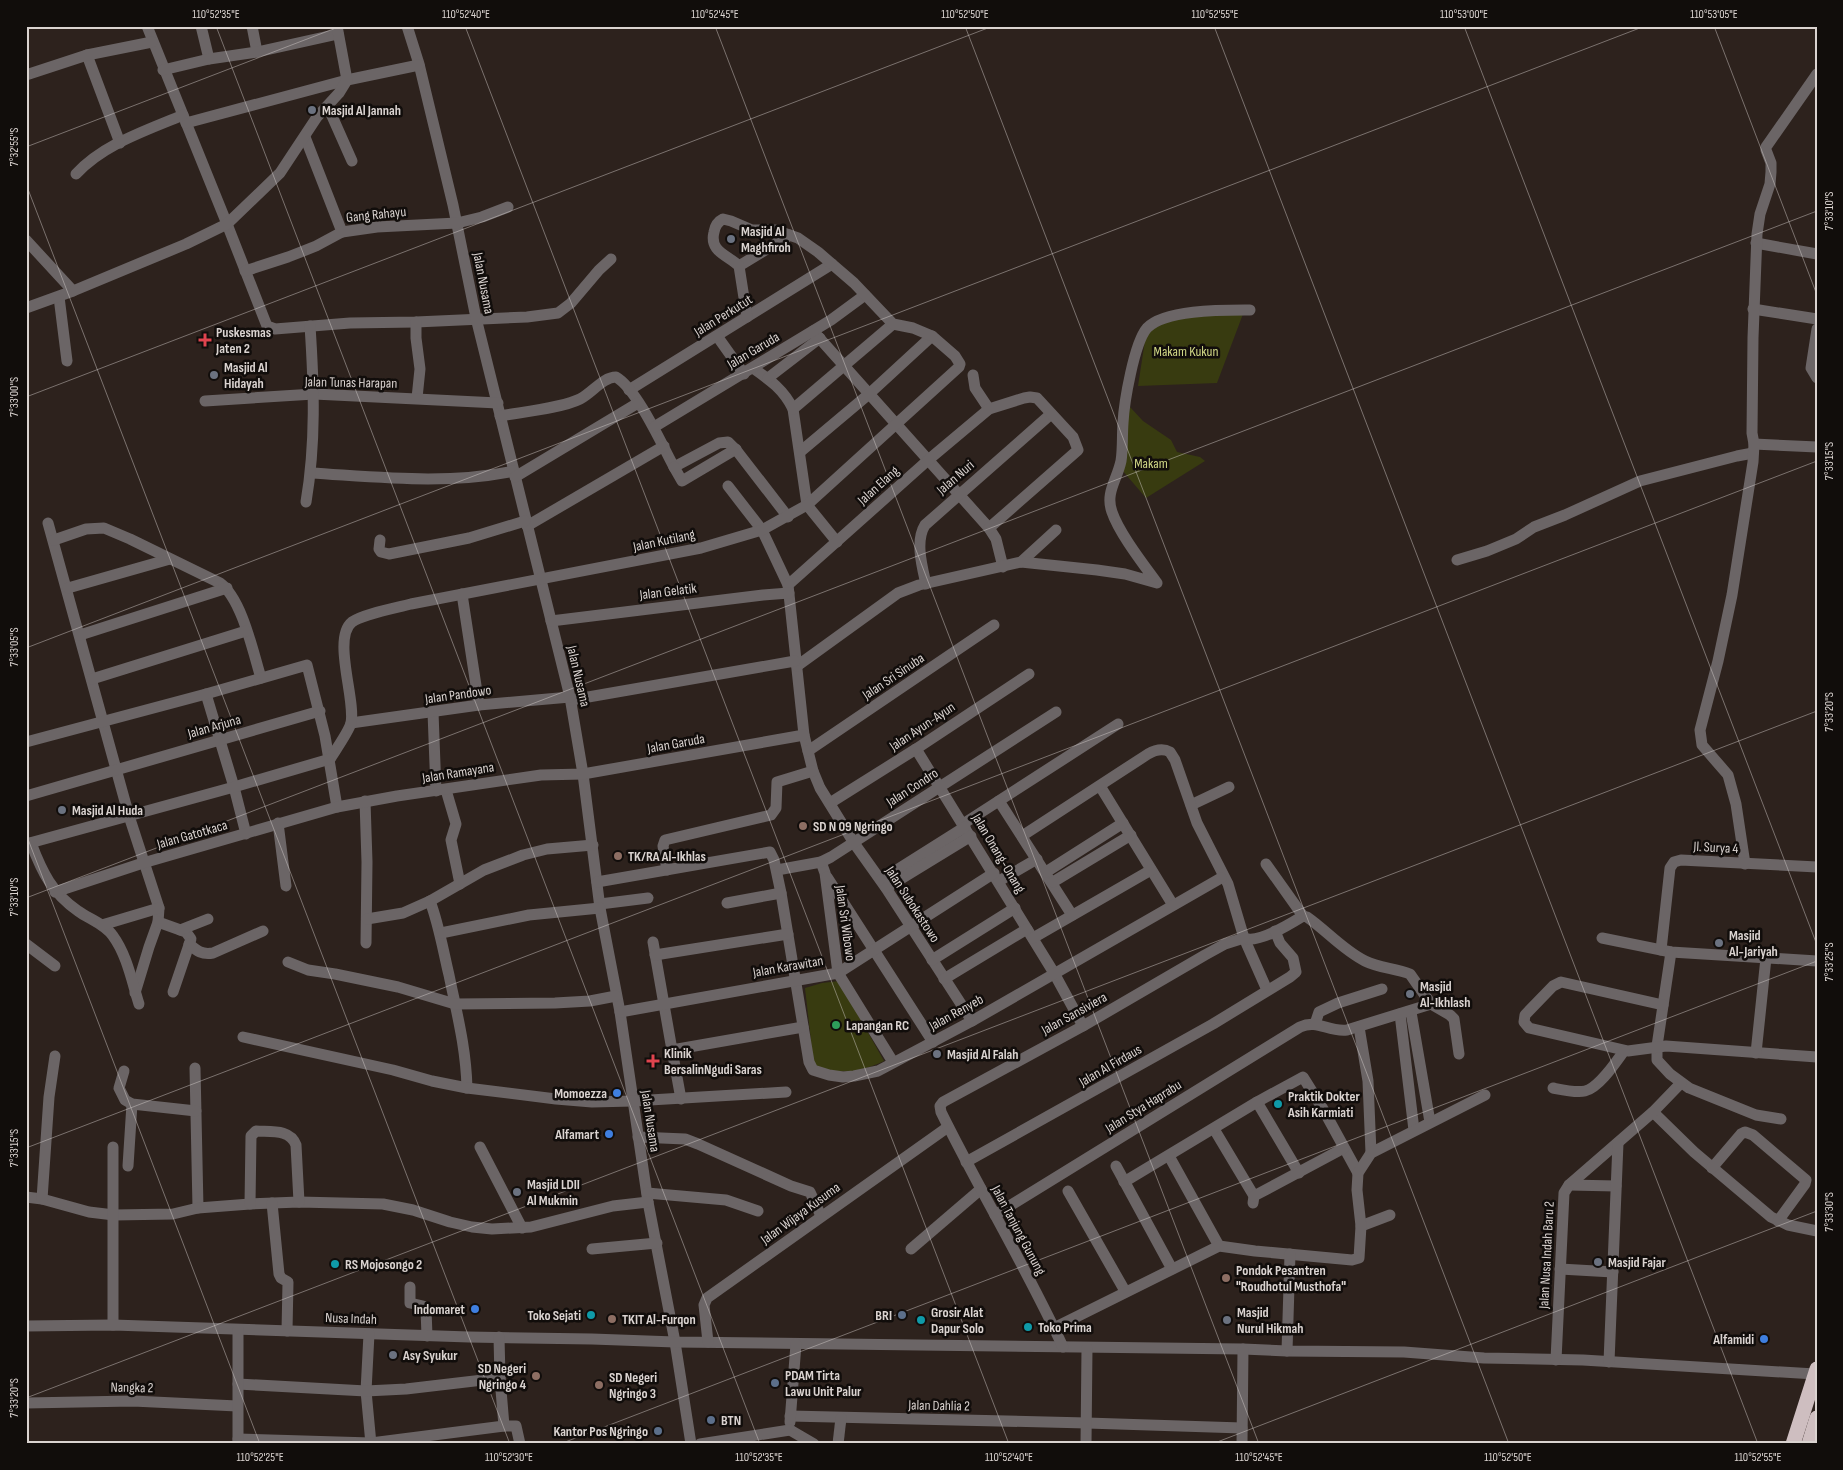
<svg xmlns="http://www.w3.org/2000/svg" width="1843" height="1470" viewBox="0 0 1843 1470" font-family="'Sofia Sans Condensed',sans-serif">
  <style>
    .green { fill: #383b10 }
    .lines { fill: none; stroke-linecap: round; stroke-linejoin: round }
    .minor { stroke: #6b6566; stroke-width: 11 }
    .highway { stroke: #cebec0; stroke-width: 15 }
    .ticks { fill: none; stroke: #dad3d0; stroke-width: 1; stroke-opacity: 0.45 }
    .worship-dot { fill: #6b7280; stroke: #110d0b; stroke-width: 2 }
    .health-dot { fill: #e0444e; stroke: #110d0b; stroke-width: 2 }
    .education-dot { fill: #8d6e63; stroke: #110d0b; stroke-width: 2 }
    .leisure-dot { fill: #2e9e5b; stroke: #110d0b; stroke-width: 2 }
    .shop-dot { fill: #3f7fe0; stroke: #110d0b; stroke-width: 2 }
    .culture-dot { fill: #0f9aa8; stroke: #110d0b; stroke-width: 2 }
    .service-dot { fill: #5c6f8a; stroke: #110d0b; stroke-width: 2 }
    .labels { text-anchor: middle; stroke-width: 5; stroke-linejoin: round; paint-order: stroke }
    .poi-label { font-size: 14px; font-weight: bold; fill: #dad3d0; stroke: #110d0b; text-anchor: start }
    .street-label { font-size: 14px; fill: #dad3d0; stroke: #110d0b }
    .park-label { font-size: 14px; fill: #d1d887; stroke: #110d0b }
    .neatline { fill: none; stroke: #dad3d0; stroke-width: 2 }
    .ticks-label { font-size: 12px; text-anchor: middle; fill: #dad3d0 }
  </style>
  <rect width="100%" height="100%" fill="#2d221d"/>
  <g class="green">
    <path d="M1243,314L1217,383L1138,386L1146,334C1174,312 1209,316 1243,314Z"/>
    <polygon points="1130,407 1143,421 1171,440 1177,452 1200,457 1205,461 1146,498 1122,470 1126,423"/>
    <path d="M839,981L884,1061C859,1073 841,1074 814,1067L805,988L822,983Z"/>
  </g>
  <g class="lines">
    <g class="minor">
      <polyline points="147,26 227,224 267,326 275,329 350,323 416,322 527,317 558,313 571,303 599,270 611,259"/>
      <polyline points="201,26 209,59"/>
      <polyline points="252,26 257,52"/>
      <polyline points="407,26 419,64 453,205 476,318 570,697 583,774 600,908 620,1012 648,1202 675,1342 691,1444"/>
      <polyline points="87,55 120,143"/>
      <polyline points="163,70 209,59 257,52 338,34"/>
      <polyline points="26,75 87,55 152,42"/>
      <polyline points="328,107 352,161"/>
      <polyline points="186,123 347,80 419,65"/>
      <polyline points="305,137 342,232"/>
      <path d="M76,174C104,144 145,131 183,115"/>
      <polyline points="26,240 73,291"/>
      <polyline points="1756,243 1817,254"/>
      <polyline points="739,266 790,235"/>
      <polyline points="245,271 288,257 316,246 342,232 377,227 457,223 482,217 508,207"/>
      <polyline points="59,297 67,361"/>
      <polyline points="26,308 73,291 186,244 227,224 280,173 317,117 339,93 347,80 337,26"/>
      <polyline points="1753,309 1817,319"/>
      <polyline points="416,322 416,338 420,369 417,398"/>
      <polyline points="1817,329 1811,368 1817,378"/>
      <polyline points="813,331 989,528 996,539 1003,567"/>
      <polyline points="717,336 744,374"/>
      <path d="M753,368C770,380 784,390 793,409L807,505L837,542"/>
      <polyline points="973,375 975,388 989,409"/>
      <polyline points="768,378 820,338"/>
      <polyline points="629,390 832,264"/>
      <polyline points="205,401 314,394 498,403"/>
      <polyline points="793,409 893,324"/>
      <path d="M500,416C522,412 562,408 580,399C592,393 603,377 616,377C637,389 662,445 674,467L719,443L728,442L737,451L788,517"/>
      <polyline points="654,427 831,320 865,295"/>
      <polyline points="1754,444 1817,447"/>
      <polyline points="800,452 869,394 932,336"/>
      <polyline points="674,467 682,481 736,449"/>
      <path d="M311,473C379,477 446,485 514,471"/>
      <polyline points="515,477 638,403"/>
      <polyline points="728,486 762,530 788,585 804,735 813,771 820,788 854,843 886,888 972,1021"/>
      <path d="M306,502C316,443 314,385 310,326"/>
      <polyline points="48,523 129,816 159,908 158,922 149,947 135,993"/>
      <polyline points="527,526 664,446"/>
      <path d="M54,540L86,529L104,528L130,539L220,583C242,599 253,652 261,678"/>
      <polyline points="380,540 379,549 381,552 389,554 469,538 525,521"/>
      <polyline points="1457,560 1487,551 1516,539 1534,527 1565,515 1640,481 1737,456 1753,453"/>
      <polyline points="1021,562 1056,530"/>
      <path d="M926,584C922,566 915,541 925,525L1051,414"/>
      <polyline points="788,585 927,461 989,409 1024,398 1030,397 1037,398 1073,437 1078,450 989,528"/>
      <polyline points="68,588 170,559"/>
      <polyline points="462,594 479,705"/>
      <polyline points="551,621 763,595 789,593"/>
      <polyline points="80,635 227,588"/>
      <path d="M797,666L898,593L919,585L1021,562L1097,570L1125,574L1157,583C1144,565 1119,533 1112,512C1105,493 1117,480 1121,461C1123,449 1122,436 1123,423C1124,403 1134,343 1147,328C1165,309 1225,310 1250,310"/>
      <polyline points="92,679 246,631"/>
      <polyline points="206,694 234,787 246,834"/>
      <polyline points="571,700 795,661"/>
      <polyline points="433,712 436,791"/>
      <polyline points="351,723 479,705 570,697"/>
      <polyline points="26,742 206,694 307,665 325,736 337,807"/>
      <polyline points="916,749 1054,973 1083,1026"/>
      <polyline points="808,751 994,625"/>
      <path d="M330,759C335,751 349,731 351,723C356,700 332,638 352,622C363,614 396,608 411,604L701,548L762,530L807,505L959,367L960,364L955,356L932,336L913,328L893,324L854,283L818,252L798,238L775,230H752L731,221L723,219C717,222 715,226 714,232C709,252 728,255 739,266L747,317"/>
      <polyline points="1100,786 1173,905"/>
      <polyline points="446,790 456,824 451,840 460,884"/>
      <polyline points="26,796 320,711"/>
      <polyline points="365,801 367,862 366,943"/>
      <polyline points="999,801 1072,915"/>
      <polyline points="830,803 916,749 1029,674"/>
      <polyline points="1191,805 1229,787"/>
      <polyline points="278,823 286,886"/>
      <polyline points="963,824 1118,724"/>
      <path d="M1022,836L1148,754C1155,750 1163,748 1170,752L1175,760L1197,823L1228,884L1244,938L1267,990"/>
      <path d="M31,843C42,872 52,893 78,911C89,919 105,924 113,936C127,955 132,982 139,1004"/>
      <polyline points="26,844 234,787 330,759"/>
      <polyline points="821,862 825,873 838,973 893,1062"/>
      <polyline points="1266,864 1303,916"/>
      <polyline points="1745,864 1736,804 1728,775 1702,745 1700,730 1718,661 1732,595 1753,462 1754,444 1752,433 1753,338 1757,234 1760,214 1770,184 1771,172 1771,163 1766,150 1766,147 1817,74"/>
      <polyline points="667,870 663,846 665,840 771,815 776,808 777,782 813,771"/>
      <polyline points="777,870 821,862 831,857 1056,712"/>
      <polyline points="1046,872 1123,823"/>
      <polyline points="827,877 933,1042"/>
      <polyline points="881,880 965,827"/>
      <polyline points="999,881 1037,859"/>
      <polyline points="597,882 770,852 774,860 781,893 809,1062 813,1070 829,1075 843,1077 854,1076 878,1071 972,1021 1221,878"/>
      <polyline points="1053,882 1131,835"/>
      <polyline points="886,888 971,836"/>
      <polyline points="55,892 143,863 337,807 397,796 541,775 583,774 804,735"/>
      <path d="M430,901C439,925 443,950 449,975C457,1014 466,1048 467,1088"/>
      <polyline points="727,903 781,893"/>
      <polyline points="600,904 648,898"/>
      <polyline points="367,919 403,913 430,901 484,870 523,855 547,849 593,845"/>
      <polyline points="158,922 186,932 191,939 173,992"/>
      <polyline points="102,925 159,908"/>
      <polyline points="180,930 208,919"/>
      <polyline points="441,933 529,915 600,908"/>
      <polyline points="1033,938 1151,870"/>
      <path d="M1244,938C1258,944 1290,924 1303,916L1307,917C1327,931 1343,950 1365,961C1379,968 1395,968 1410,974L1431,1004L1450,1015L1454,1019L1459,1054"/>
      <polyline points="1602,938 1671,952 1817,961"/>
      <polyline points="653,942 672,1050 803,1027"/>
      <polyline points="26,944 55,966"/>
      <path d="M189,944C197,951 202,955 213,953L263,931"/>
      <polyline points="1661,950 1670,868 1674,862 1681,860 1817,867"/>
      <polyline points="1671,952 1657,1046 1657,1060 1670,1074 1689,1088 1756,1115 1781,1119"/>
      <polyline points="655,955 788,934"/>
      <polyline points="932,960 1015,908"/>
      <polyline points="288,962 308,970 335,974 398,987 455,1004 555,1003 590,1001 616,996"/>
      <polyline points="944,979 1027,929"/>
      <polyline points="1663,1005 1561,982 1553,986 1525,1015 1524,1022 1529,1028 1628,1051 1666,1046 1817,1057"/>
      <polyline points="620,1012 838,973 994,873"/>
      <polyline points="1411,1012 1430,1122"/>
      <polyline points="1400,1014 1414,1130"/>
      <polyline points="1315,1024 1319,1012 1338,1003 1382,989"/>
      <polyline points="1359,1027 1368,1081 1371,1153"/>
      <polyline points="243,1037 393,1070 432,1081 467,1088 556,1099 592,1102 633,1101 786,1092"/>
      <polyline points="672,1050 681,1099"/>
      <polyline points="1756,1053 1766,958"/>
      <polyline points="195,1068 198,1208"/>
      <polyline points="124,1071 119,1088 125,1100 132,1104 196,1111"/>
      <path d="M1553,1088C1563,1090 1576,1093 1585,1091C1599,1088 1616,1062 1624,1051"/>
      <polyline points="1257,1102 1299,1173"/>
      <polyline points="1653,1112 1694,1152 1771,1217 1788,1225 1817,1231"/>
      <polyline points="1214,1129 1254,1196 1253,1203"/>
      <polyline points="638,1137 685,1139 698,1144 791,1186 810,1192 821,1216"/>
      <polyline points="480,1147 522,1228"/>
      <polyline points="1169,1156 1219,1246"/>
      <polyline points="966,1162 1213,1024 1290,977 1296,972 1293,958 1280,943 1275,931"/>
      <polyline points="128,1166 132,1104"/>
      <polyline points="1116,1166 1172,1269"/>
      <polyline points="1712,1168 1741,1134 1745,1132 1753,1135 1806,1180 1805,1184 1778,1221"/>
      <polyline points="1124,1182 1257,1102 1303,1077 1323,1109 1358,1173"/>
      <polyline points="1569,1185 1616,1186"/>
      <polyline points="1068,1191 1125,1291"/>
      <polyline points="647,1193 726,1200 758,1211"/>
      <polyline points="1254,1196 1344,1148"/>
      <polyline points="26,1197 42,1199 89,1212 114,1215 173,1214 198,1208 250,1204 299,1202 383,1204 413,1210 450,1222 472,1227 492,1229 531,1227 613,1206 648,1202"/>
      <polyline points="42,1199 49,1097 55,1056"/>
      <polyline points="272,1203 279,1274 281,1278 288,1282 287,1331"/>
      <path d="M250,1204L251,1136L256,1131C271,1132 290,1129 296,1145L299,1202"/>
      <path d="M995,1215L1300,1027C1318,1019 1327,1032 1347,1030L1431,1004"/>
      <polyline points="1361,1226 1390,1215"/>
      <polyline points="592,1249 657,1243"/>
      <polyline points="911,1249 981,1189"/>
      <polyline points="1560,1269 1613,1272"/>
      <polyline points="410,1287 410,1303 423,1306 426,1309 427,1336"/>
      <polyline points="113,1325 113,1147"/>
      <polyline points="26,1326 113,1325 469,1337 592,1339 675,1342 1243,1349 1287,1351 1404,1352 1484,1358 1583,1360 1815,1374"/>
      <polyline points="1054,1328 1219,1246 1255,1251 1352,1260 1359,1258 1361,1226 1357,1190 1358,1173 1371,1153 1485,1095"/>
      <polyline points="369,1334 366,1391 371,1444"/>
      <polyline points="499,1337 500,1378 504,1426 516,1426 520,1444"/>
      <polyline points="708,1342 704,1305 707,1298 948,1127"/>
      <path d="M1063,1347C1026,1267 980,1191 941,1112L940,1106L943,1102L1083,1026L1205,955L1225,944L1244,938"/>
      <polyline points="1287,1351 1290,1254"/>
      <polyline points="1556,1360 1564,1193 1569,1185 1653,1112 1681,1083"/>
      <polyline points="1609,1362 1618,1143"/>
      <polyline points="238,1384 366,1391 406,1389 500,1378"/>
      <polyline points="26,1403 133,1401 237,1406"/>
      <polyline points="790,1416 1087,1423 1242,1428"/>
      <polyline points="790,1422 796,1344"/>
      <polyline points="790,1430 814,1444"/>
      <polyline points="238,1439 371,1443 504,1426"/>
      <polyline points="238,1444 238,1330"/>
      <polyline points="700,1444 790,1430"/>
      <polyline points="838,1444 841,1418"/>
      <polyline points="1086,1444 1087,1348"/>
      <polyline points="1242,1444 1243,1349"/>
    </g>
    <g class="highway">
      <polyline points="1793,1444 1817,1369"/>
      <polyline points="1809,1444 1817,1418"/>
    </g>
  </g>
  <path class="ticks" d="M216,26L760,1444M465,26L1009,1444M715,26L1259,1444M965,26L1509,1444M1214,26L1758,1444M1464,26L1817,945M1714,26L1817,295M26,147L341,26M26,184L510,1444M26,397L993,26M26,648L1645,26M26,834L260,1444M26,898L1817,211M26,1148L1817,461M26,1398L1817,711M560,1444L1817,961M1212,1444L1817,1211"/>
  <g class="worship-dot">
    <circle cx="312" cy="110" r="5"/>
    <circle cx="731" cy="239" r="5"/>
    <circle cx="214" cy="375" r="5"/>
    <circle cx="62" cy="810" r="5"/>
    <circle cx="1719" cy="943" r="5"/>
    <circle cx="1410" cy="994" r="5"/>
    <circle cx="937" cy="1054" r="5"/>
    <circle cx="517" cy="1192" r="5"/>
    <circle cx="1598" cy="1262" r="5"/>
    <circle cx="1227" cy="1320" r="5"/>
    <circle cx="393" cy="1355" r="5"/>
  </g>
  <g class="health-dot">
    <path d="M202.5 332.5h5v5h5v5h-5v5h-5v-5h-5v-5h5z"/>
    <path d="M650.5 1053.5h5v5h5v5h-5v5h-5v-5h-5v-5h5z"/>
  </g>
  <g class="education-dot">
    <circle cx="803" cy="826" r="5"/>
    <circle cx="618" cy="856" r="5"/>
    <circle cx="1226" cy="1278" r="5"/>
    <circle cx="612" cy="1319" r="5"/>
    <circle cx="536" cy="1376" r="5"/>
    <circle cx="599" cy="1385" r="5"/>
  </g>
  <circle class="leisure-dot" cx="836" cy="1025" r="5"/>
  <g class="shop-dot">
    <circle cx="617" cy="1093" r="5"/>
    <circle cx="609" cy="1134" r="5"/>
    <circle cx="475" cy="1309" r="5"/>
    <circle cx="1764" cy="1339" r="5"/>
  </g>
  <g class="culture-dot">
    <circle cx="1278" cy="1104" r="5"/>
    <circle cx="335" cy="1264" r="5"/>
    <circle cx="591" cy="1315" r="5"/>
    <circle cx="921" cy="1320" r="5"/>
    <circle cx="1028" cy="1327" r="5"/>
  </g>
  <g class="service-dot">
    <circle cx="902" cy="1315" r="5"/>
    <circle cx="775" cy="1383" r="5"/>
    <circle cx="711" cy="1420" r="5"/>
    <circle cx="658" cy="1431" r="5"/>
  </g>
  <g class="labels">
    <g class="poi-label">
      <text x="322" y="115">Masjid Al Jannah</text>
      <text x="741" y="236">Masjid Al<tspan x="741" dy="16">Maghfiroh</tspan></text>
      <text x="216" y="337">Puskesmas<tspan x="216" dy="16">Jaten 2</tspan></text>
      <text x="224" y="372">Masjid Al<tspan x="224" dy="16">Hidayah</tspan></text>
      <text x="72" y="815">Masjid Al Huda</text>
      <text x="813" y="831">SD N 09 Ngringo</text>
      <text x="628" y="861">TK/RA Al-Ikhlas</text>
      <text x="1729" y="940">Masjid<tspan x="1729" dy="16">Al-Jariyah</tspan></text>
      <text x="1420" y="991">Masjid<tspan x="1420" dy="16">Al-Ikhlash</tspan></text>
      <text x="846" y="1030">Lapangan RC</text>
      <text x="664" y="1058">Klinik<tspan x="664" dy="16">BersalinNgudi Saras</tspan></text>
      <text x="947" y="1059">Masjid Al Falah</text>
      <text x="607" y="1098" text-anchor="end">Momoezza</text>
      <text x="1288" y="1101">Praktik Dokter<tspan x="1288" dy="16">Asih Karmiati</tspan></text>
      <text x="599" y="1139" text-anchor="end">Alfamart</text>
      <text x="527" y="1189">Masjid LDII<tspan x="527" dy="16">Al Mukmin</tspan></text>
      <text x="1608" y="1267">Masjid Fajar</text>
      <text x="345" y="1269">RS Mojosongo 2</text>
      <text x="1236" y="1275">Pondok Pesantren<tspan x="1236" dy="16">"Roudhotul Musthofa"</tspan></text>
      <text x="465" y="1314" text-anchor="end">Indomaret</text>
      <text x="931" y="1317">Grosir Alat<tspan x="931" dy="16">Dapur Solo</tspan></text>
      <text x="1237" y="1317">Masjid<tspan x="1237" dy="16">Nurul Hikmah</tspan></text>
      <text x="581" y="1320" text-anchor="end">Toko Sejati</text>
      <text x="892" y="1320" text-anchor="end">BRI</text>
      <text x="622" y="1324">TKIT Al-Furqon</text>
      <text x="1038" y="1332">Toko Prima</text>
      <text x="1754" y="1344" text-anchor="end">Alfamidi</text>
      <text x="403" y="1360">Asy Syukur</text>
      <text x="526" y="1373" text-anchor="end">SD Negeri<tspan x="526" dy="16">Ngringo 4</tspan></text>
      <text x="785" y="1380">PDAM Tirta<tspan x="785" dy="16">Lawu Unit Palur</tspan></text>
      <text x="609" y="1382">SD Negeri<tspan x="609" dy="16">Ngringo 3</tspan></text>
      <text x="721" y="1425">BTN</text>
      <text x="648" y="1436" text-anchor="end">Kantor Pos Ngringo</text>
    </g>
    <g class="street-label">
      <text transform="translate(376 214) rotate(-6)" y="5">Gang Rahayu</text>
      <text transform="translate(484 283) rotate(79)" y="5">Jalan Nusama</text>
      <text transform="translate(723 315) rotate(-32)" y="5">Jalan Perkutut</text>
      <text transform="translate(753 350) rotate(-31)" y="5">Jalan Garuda</text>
      <text transform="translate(351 382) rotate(1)" y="5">Jalan Tunas Harapan</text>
      <text transform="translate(955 477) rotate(-41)" y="5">Jalan Nuri</text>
      <text transform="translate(878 485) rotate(-42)" y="5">Jalan Elang</text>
      <text transform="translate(664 540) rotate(-12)" y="5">Jalan Kutilang</text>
      <text transform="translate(668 591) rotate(-7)" y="5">Jalan Gelatik</text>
      <text transform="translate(579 676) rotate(77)" y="5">Jalan Nusama</text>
      <text transform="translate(893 676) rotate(-34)" y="5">Jalan Sri Sinuba</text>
      <text transform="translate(458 694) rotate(-8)" y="5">Jalan Pandowo</text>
      <text transform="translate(214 726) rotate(-16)" y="5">Jalan Arjuna</text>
      <text transform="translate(922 726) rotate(-34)" y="5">Jalan Ayun-Ayun</text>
      <text transform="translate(676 743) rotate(-10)" y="5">Jalan Garuda</text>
      <text transform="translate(458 772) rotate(-9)" y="5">Jalan Ramayana</text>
      <text transform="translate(912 787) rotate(-33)" y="5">Jalan Condro</text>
      <text transform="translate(192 834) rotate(-16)" y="5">Jalan Gatotkaca</text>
      <text transform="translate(1716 847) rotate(3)" y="5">Jl. Surya 4</text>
      <text transform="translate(999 853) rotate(59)" y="5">Jalan Onang-Onang</text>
      <text transform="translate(913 904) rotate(57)" y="5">Jalan Subokastowo</text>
      <text transform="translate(846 923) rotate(82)" y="5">Jalan Sri Wibowo</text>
      <text transform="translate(788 966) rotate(-10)" y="5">Jalan Karawitan</text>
      <text transform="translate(956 1012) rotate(-29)" y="5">Jalan Renyeb</text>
      <text transform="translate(1074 1013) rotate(-29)" y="5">Jalan Sansiviera</text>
      <text transform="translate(1110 1065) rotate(-30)" y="5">Jalan Al Firdaus</text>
      <text transform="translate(1143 1106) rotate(-32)" y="5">Jalan Stya Haprabu</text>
      <text transform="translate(651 1121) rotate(81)" y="5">Jalan Nusama</text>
      <text transform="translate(800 1213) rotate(-36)" y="5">Jalan Wijaya Kusuma</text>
      <text transform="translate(1019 1230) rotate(62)" y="5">Jalan Tanjung Gunung</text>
      <text transform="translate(1546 1255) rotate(-87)" y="5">Jalan Nusa Indah Baru 2</text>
      <text transform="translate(351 1318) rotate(2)" y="5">Nusa Indah</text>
      <text transform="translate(132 1387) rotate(1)" y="5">Nangka 2</text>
      <text transform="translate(939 1405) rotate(1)" y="5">Jalan Dahlia 2</text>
    </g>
    <g class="park-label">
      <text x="1186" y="356">Makam Kukun</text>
      <text x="1151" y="468">Makam</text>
    </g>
  </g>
  <rect width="1843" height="1470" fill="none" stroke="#110d0b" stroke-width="55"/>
  <rect x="28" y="28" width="1788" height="1414" class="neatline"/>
  <g class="ticks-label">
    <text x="216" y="18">110°52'35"E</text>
    <text x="466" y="18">110°52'40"E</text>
    <text x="715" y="18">110°52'45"E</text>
    <text x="965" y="18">110°52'50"E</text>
    <text x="1215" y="18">110°52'55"E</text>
    <text x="1464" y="18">110°53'00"E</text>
    <text x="1714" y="18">110°53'05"E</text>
    <text transform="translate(14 147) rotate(-90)" y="4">7°32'55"S</text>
    <text transform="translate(1829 211) rotate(-90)" y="4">7°33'10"S</text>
    <text transform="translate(14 397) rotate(-90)" y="4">7°33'00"S</text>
    <text transform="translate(1829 461) rotate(-90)" y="4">7°33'15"S</text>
    <text transform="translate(14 647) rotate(-90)" y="4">7°33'05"S</text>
    <text transform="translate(1829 712) rotate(-90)" y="4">7°33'20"S</text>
    <text transform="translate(14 897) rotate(-90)" y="4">7°33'10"S</text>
    <text transform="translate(1829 962) rotate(-90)" y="4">7°33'25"S</text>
    <text transform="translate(14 1148) rotate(-90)" y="4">7°33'15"S</text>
    <text transform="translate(1829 1212) rotate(-90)" y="4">7°33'30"S</text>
    <text transform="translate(14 1398) rotate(-90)" y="4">7°33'20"S</text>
    <text x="260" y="1461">110°52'25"E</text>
    <text x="509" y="1461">110°52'30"E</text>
    <text x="759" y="1461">110°52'35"E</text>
    <text x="1009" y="1461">110°52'40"E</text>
    <text x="1259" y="1461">110°52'45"E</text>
    <text x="1508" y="1461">110°52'50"E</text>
    <text x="1758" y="1461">110°52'55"E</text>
  </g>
</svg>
